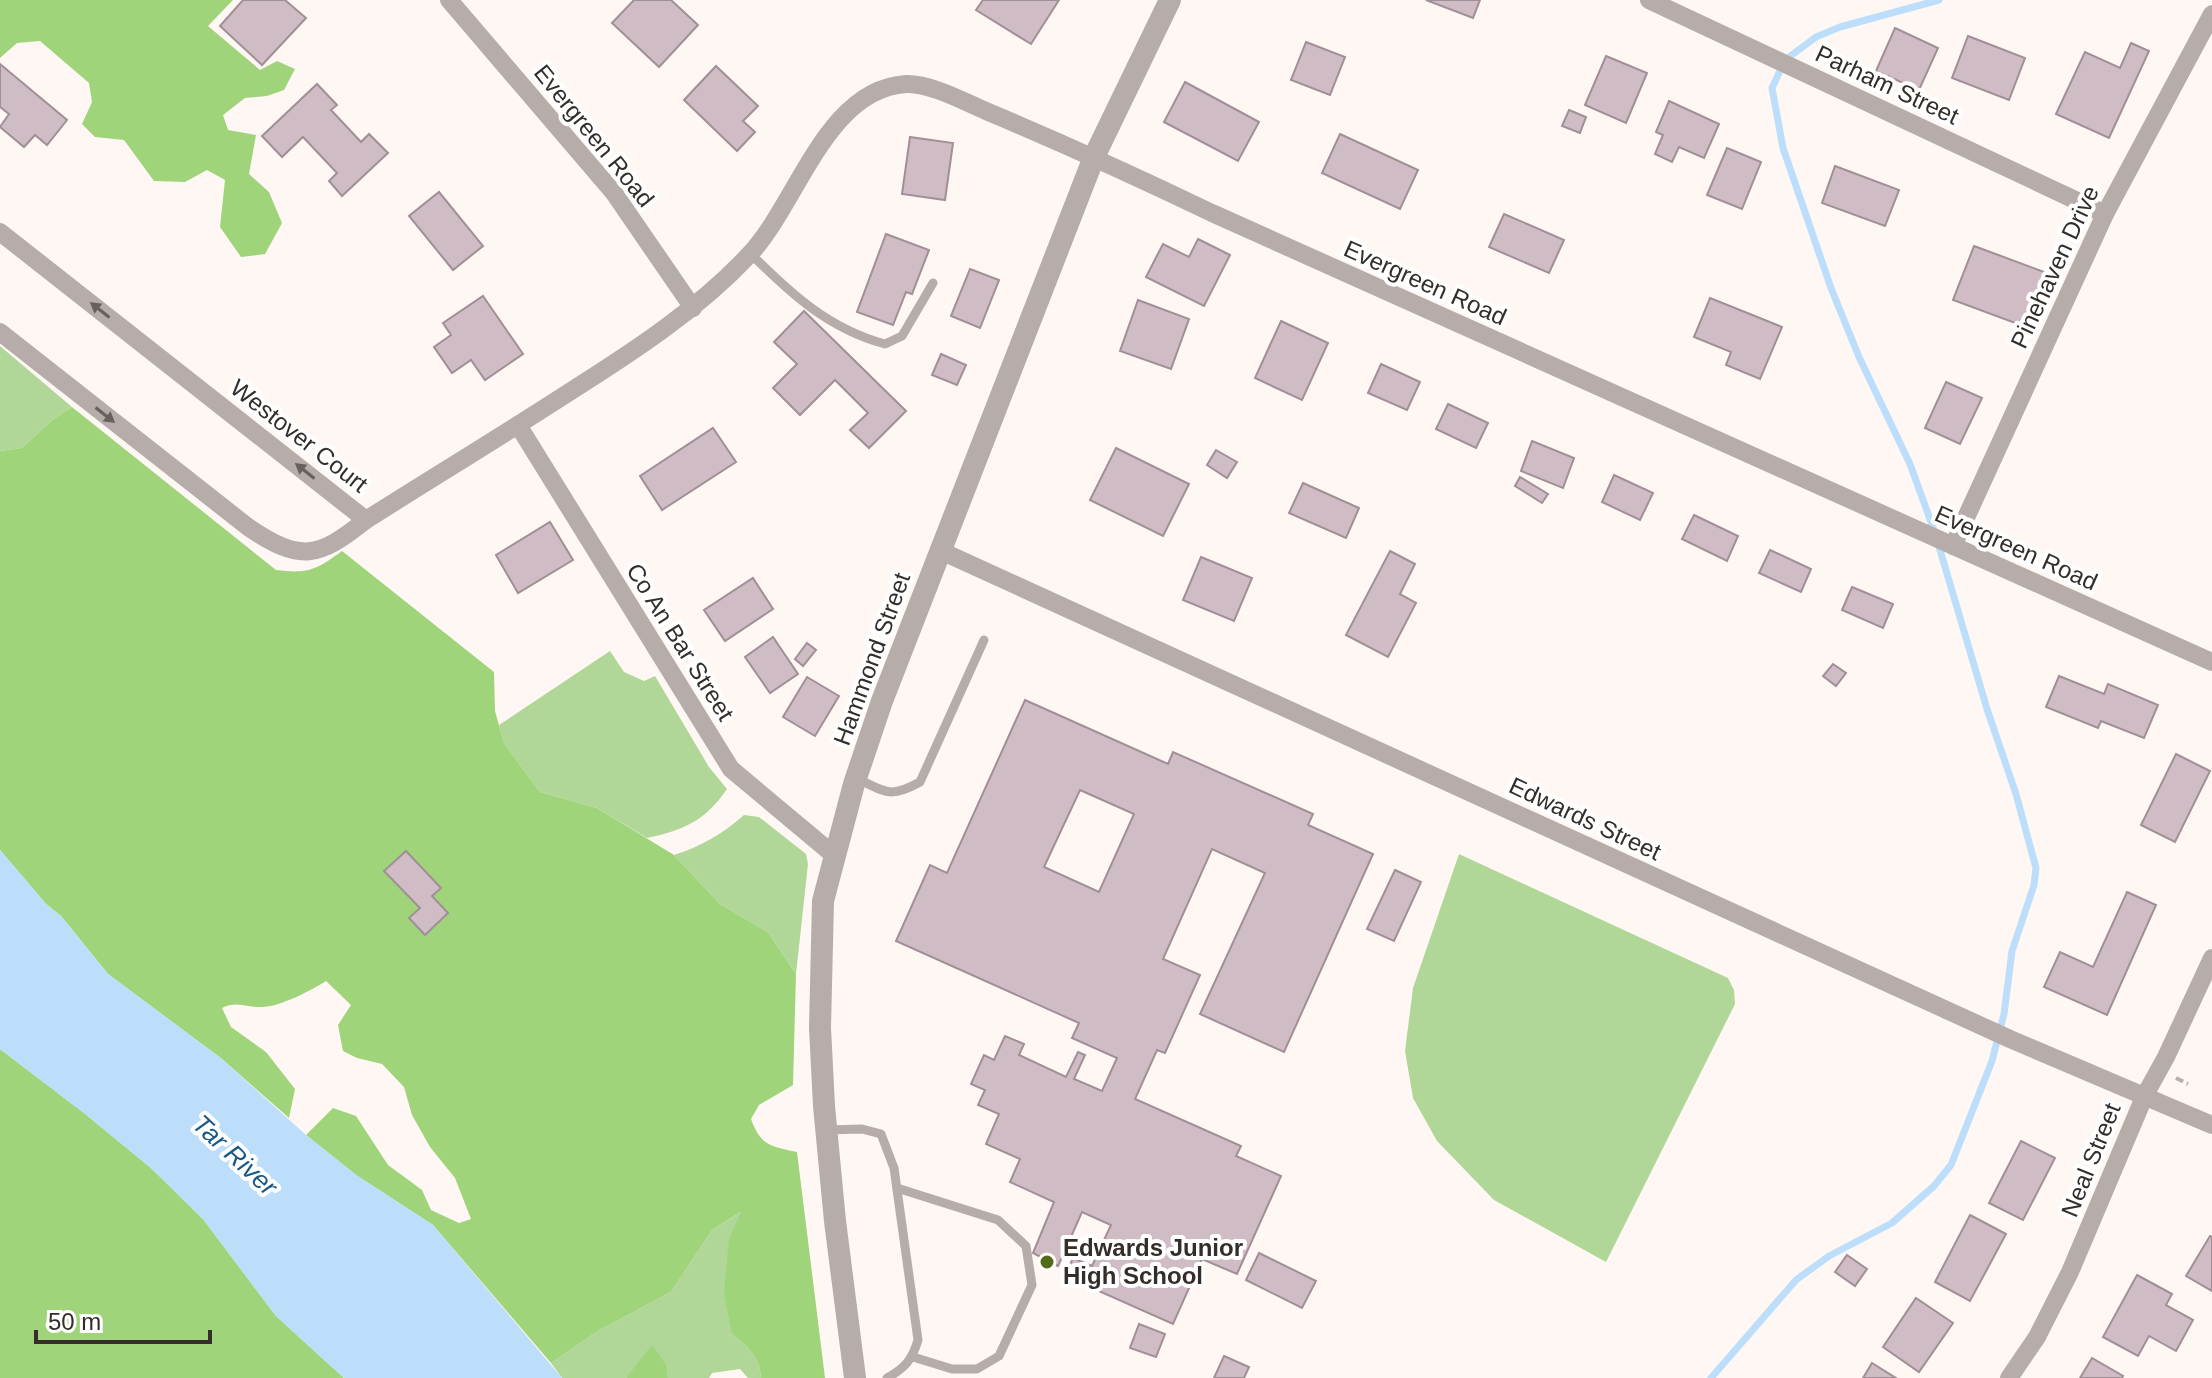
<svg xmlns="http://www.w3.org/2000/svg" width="2212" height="1378" viewBox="0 0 2212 1378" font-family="Helvetica,sans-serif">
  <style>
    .green { fill: #b0d797 }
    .forest { fill: #a0d47b }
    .water { fill: #bddefa }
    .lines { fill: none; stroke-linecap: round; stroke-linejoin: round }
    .stream { stroke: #bddefa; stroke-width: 7 }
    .building { fill: #d0bcc5; stroke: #a18f97; stroke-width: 2; fill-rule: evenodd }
    .path { stroke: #b6afab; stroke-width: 4; stroke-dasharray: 8 4; stroke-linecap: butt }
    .service { stroke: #b6adaa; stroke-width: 9 }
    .minor { stroke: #b6adaa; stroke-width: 18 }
    .tertiary { stroke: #b6adaa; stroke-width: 22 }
    .oneway { fill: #68605d }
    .poi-dot { fill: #536a19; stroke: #fff; stroke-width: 3 }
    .labels { text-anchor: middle; stroke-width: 8; stroke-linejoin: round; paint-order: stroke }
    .street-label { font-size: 24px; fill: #342d2a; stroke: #fff }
    .poi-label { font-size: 24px; font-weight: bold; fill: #342d2a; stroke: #fff; text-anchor: start }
    .water-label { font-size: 26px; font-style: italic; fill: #195985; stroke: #fff }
  </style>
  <rect width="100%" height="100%" fill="#fff7f3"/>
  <g class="green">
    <polygon points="0,346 72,407 52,420 22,448 0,451"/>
    <path d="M610,651L624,672L644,681L655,676L709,767L727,789C705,821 684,830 647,838L597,808L540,792L504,743L499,725Z"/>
    <path d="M744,815L759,817L806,854L808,864L796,974L768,932L720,904L674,855C700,847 724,833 744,815Z"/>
    <polygon points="1459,854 1728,978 1734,990 1735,1004 1606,1262 1494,1200 1437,1141 1413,1098 1405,1051 1413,988"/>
    <path d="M743,1211L732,1334C748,1347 760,1357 761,1378H748L740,1369L712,1373L709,1378H668L665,1364L632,1373L626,1378H562L551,1363L598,1331L671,1292L712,1230Z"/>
  </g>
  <g class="forest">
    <polygon points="0,0 233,0 208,26 260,70 277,61 295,69 284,90 267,96 245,98 223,115 228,130 256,135 249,174 269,192 282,223 265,254 241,257 220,227 225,180 207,170 185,182 154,181 124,140 95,137 82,124 92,102 89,83 40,41 17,43 0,58"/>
    <path d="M72,407L276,570C308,574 316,570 342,551L494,672L495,711L504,743L540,792L597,808L674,855L720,904L768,932L796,974L793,1085L759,1105L751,1119C761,1146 770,1146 797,1152L825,1378H761C760,1357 748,1347 732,1334L724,1294L729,1239L741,1212L712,1230L671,1292L598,1331L551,1363L433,1225L356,1175L306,1135L333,1108L356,1116L388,1165L422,1190L431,1210L459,1223L471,1219L455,1178L430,1147L412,1115L404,1087L382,1064L357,1058L343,1051L338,1025L351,1005L326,981C310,991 278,1008 260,1007C244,1007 236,1001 222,1008L231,1027L266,1052L295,1089L289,1118L222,1059L108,974L61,916L46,904L0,850V451L22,448L52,420Z"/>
    <polygon points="0,1049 84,1113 151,1168 203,1219 276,1316 344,1378 0,1378"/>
    <polygon points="652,1345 666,1364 668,1378 626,1378"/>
  </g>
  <polygon class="water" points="0,850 46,904 61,916 108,974 222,1059 306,1135 356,1175 433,1225 562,1378 344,1378 276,1316 203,1219 151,1168 84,1113 0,1049"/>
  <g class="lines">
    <polyline class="stream" points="1711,1378 1796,1280 1829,1256 1892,1223 1934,1186 1951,1165 1992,1061 2004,1014 2012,951 2034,885 2036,868 2016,794 1987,709 1935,533 1910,464 1859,357 1831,288 1783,148 1772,88 1785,60 1816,37 1840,27 1939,0"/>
  </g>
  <g class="building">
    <polygon points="243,0 285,0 306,18 262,65 220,26"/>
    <polygon points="634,0 671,0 698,25 659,67 612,23"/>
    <polygon points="983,0 1059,0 1031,44 976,10"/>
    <polygon points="1426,0 1480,0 1473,18"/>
    <polygon points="1895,28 1938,48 1919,90 1876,71"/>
    <polygon points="1968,36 2025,58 2009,100 1952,78"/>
    <polygon points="1306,42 1345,57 1330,95 1291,80"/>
    <polygon points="2131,43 2149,51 2109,138 2056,114 2085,52 2120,68"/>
    <polygon points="1606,56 1647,73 1626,123 1585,105"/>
    <polygon points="0,64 67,120 47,145 35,135 24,147 0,127 9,114 0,107"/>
    <polygon points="716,66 758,106 743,121 755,132 737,151 684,100"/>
    <polygon points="1185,82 1259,122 1238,161 1164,122"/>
    <polygon points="317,84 337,105 331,110 361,142 369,134 388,153 342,196 329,181 337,173 303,137 282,157 262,136"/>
    <polygon points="1669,101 1719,124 1704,158 1679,147 1672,162 1655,154 1663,135 1656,132"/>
    <polygon points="1569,110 1586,117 1580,133 1562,126"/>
    <polygon points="1340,134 1418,170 1400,209 1322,173"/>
    <polygon points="910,137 953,143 945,200 902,194"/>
    <polygon points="1727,148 1761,162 1742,209 1707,195"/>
    <polygon points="1835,166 1899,190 1885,226 1822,203"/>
    <polygon points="439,192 483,246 453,270 409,216"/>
    <polygon points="1504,214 1564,240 1549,273 1489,247"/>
    <polygon points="886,234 929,250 912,294 906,292 893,325 857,312"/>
    <polygon points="1198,239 1230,255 1204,306 1146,277 1163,244 1189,257"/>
    <polygon points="1974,246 2047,273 2026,327 1953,300"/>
    <polygon points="970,269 999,280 980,328 951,316"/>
    <polygon points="483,296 523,354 485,380 471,360 452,373 434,347 451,335 443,323"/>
    <polygon points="1710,298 1782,327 1760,379 1726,365 1731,352 1694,337"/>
    <polygon points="1138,300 1189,319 1171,369 1120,351"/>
    <polygon points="804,311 906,411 869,448 850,430 868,413 835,380 800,415 773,388 797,364 774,342"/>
    <polygon points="1281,321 1328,343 1302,400 1255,378"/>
    <polygon points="941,354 966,365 957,385 932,375"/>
    <polygon points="1381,364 1420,382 1407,410 1368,393"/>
    <polygon points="1946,382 1982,398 1960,444 1925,428"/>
    <polygon points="1448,404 1488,423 1476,448 1436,429"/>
    <polygon points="713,428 736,462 662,510 640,476"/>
    <polygon points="1532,441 1574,458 1563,488 1521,471"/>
    <polygon points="1116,448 1189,484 1163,536 1090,500"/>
    <polygon points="1216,450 1237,462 1227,478 1207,465"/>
    <polygon points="1614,475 1653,493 1640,520 1602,502"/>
    <polygon points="1520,477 1548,494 1542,503 1515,486"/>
    <polygon points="1303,483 1359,508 1346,538 1289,513"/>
    <polygon points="1694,515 1738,536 1727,561 1682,539"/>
    <polygon points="550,522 573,560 518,593 496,555"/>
    <polygon points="1770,550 1811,569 1801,592 1759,573"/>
    <polygon points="1390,551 1415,564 1400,594 1416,603 1388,657 1346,635"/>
    <polygon points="1201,557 1252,578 1234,621 1183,600"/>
    <polygon points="753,578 773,609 725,641 704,610"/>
    <polygon points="1852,587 1893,604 1883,628 1842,610"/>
    <polygon points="773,637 798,674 770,693 745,657"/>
    <polygon points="807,643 816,650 803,666 795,659"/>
    <polygon points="1833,664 1846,673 1836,686 1823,676"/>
    <polygon points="2059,676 2104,694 2108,684 2158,705 2144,738 2101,721 2098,728 2046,707"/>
    <polygon points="807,677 839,696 815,736 783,717"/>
    <path d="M1025,700L1168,764L1173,752L1313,814L1308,825L1373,854L1284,1052L1200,1014L1265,873L1212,849L1163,959L1200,975L1165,1053L1157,1050L1135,1099L1241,1146L1236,1156L1281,1176L1237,1274L1202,1259L1173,1324L1083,1284L1086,1277L1068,1269L1073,1258L1092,1266L1111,1225L1082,1212L1058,1266L1033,1253L1054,1202L1010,1182L1020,1159L986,1144L999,1114L978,1105L985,1090L971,1084L984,1055L994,1060L1005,1036L1024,1044L1019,1055L1066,1077L1078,1052L1085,1055L1074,1079L1102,1091L1117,1058L1072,1038L1079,1023L896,941L930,865L947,873ZM1080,790L1134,814L1099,892L1044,867Z"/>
    <polygon points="2176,754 2210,771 2175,842 2141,825"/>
    <polygon points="406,851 441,888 432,896 448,913 425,935 409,918 420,908 384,871"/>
    <polygon points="1395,870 1421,882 1394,941 1367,929"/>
    <polygon points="2127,892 2156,905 2107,1015 2044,987 2060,952 2093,967"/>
    <polygon points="2021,1141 2055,1158 2023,1220 1989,1203"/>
    <polygon points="1970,1215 2006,1234 1970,1301 1935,1282"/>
    <polygon points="2210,1236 2212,1237 2212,1291 2186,1276"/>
    <polygon points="1259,1253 1316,1281 1302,1308 1246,1280"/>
    <polygon points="1847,1255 1867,1269 1855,1286 1835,1272"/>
    <polygon points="2137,1275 2172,1294 2166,1305 2193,1320 2176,1351 2149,1336 2138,1356 2103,1337"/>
    <polygon points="1916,1298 1953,1323 1919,1372 1883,1347"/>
    <polygon points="1139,1324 1165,1334 1156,1357 1130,1348"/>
    <polygon points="1224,1356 1249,1367 1244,1378 1214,1378"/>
    <polygon points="2092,1358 2123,1376 2122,1378 2080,1378"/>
    <polygon points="1872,1363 1896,1378 1863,1378"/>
  </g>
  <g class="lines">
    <polyline class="path" points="2176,1078 2188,1084"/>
    <g class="service">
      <path d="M751,254C791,294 829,329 885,344L902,336L933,283"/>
      <path d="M856,778C886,792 889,799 920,782L984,640"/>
      <path d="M826,1130L862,1129L881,1134L894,1168L918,1340C912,1360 905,1368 887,1378"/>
      <polyline points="897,1188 998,1220 1026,1246 1032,1285 999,1356 977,1369 952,1369 913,1357"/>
    </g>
    <g class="minor">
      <polyline points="449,0 614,193 693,308"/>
      <polyline points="1649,0 2105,214"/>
      <polyline points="0,232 366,520"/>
      <path d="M0,332L248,527C301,563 318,558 366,520C434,477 503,435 571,391C634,351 697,310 748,256C797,206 825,89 906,84C930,83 965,102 986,111C1062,143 1137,177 1212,213L2212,662"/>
      <polyline points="518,425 731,769 835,856"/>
      <polyline points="1953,546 2105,214 2212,14"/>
      <polyline points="941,551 2010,1039 2212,1125"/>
      <polyline points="2009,1378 2037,1337 2070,1272 2145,1095 2166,1057 2212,958"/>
    </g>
    <polyline class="tertiary" points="855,1378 835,1221 824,1106 820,1028 823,901 854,784 882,701 1094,157 1170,0"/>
  </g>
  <defs><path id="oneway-solid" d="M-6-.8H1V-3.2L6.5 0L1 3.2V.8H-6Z" transform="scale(2)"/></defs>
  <g class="oneway">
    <use href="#oneway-solid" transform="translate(100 310) rotate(-142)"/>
    <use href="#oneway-solid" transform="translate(105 415) rotate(38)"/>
    <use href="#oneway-solid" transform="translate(305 471) rotate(-142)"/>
  </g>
  <circle class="poi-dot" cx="1047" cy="1262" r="8"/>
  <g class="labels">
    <g class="street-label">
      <text transform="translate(1887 85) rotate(25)" y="8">Parham Street</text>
      <text transform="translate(594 136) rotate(51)" y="8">Evergreen Road</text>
      <text transform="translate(2055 267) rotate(-65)" y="8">Pinehaven Drive</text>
      <text transform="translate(1425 283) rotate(24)" y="8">Evergreen Road</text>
      <text transform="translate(299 436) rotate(38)" y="8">Westover Court</text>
      <text transform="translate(2016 548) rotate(24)" y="8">Evergreen Road</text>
      <text transform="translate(680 642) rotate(58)" y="8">Co An Bar Street</text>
      <text transform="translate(872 659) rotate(-70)" y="8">Hammond Street</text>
      <text transform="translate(1585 819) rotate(25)" y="8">Edwards Street</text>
      <text transform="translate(2091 1160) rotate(-68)" y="8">Neal Street</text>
    </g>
    <g class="poi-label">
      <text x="1063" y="1256">Edwards Junior<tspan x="1063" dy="28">High School</tspan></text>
    </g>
    <g class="water-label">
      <text transform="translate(235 1155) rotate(43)" y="9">Tar River</text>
    </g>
  </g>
  <path d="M36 1330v12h174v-12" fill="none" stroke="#342d2a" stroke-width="4"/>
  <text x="48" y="1330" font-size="24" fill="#342d2a" stroke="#ffffff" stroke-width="6" paint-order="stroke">50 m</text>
</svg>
